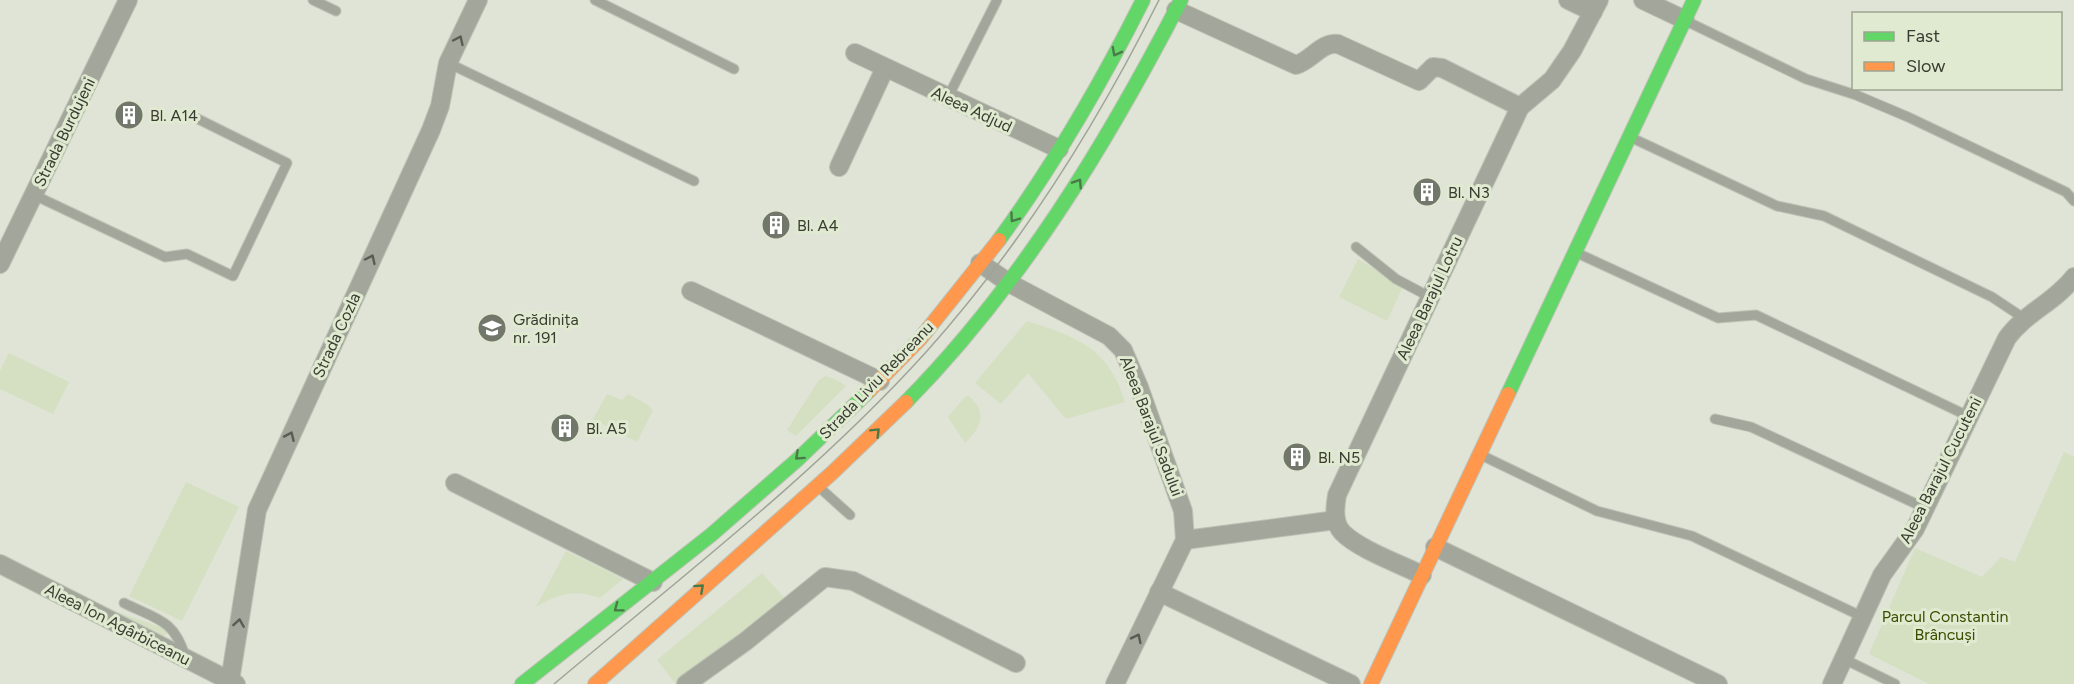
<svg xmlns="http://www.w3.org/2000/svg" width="2074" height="684" viewBox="0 0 2074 684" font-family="Figtree,sans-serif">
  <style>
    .green { fill: #d4e0c1 }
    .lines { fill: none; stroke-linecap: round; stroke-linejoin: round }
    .lane-casing { stroke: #bdc2b6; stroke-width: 11 }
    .street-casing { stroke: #bdc2b6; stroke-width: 20 }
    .fast-casing { stroke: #bdc2b6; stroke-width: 16 }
    .slow-casing { stroke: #bdc2b6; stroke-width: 16 }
    .lane { stroke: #a3a79b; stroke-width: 9 }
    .street { stroke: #a3a79b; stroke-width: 18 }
    .fast { stroke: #63d668; stroke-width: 14 }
    .slow { stroke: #ff974d; stroke-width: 14 }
    .tram { stroke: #a0a39a; stroke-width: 1.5 }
    .oneway { stroke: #585c52 }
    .oneway2 { stroke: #497a48 }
    .labels { text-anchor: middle; stroke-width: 6; stroke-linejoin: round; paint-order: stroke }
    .street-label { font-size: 16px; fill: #383c32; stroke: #e0ead0 }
    .poi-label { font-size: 16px; fill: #383c32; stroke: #e0ead0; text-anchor: start }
    .park-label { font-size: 16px; fill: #3a4d00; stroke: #e0ead0 }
  </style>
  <rect width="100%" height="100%" fill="#dfe4d6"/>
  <g class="green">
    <polygon points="1358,259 1403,286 1387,321 1339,297"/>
    <path d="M1027,321C1077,337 1109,348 1125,402L1066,419L1028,373L1001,404L975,383Z"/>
    <polygon points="9,353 69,382 53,414 0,389 0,371"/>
    <polygon points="825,376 835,379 846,386 796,436 787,430 819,380"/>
    <polygon points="607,394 622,400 628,394 648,405 653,410 637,442 593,419"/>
    <path d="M969,396C988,413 981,427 965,443L948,417L965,397Z"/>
    <polygon points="2064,452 2074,457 2074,684 1929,684 1869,654 1915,548 1982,577 2001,557 2015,562"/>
    <polygon points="186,482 239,507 182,621 129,596"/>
    <path d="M566,551L623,579L600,598C575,589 559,593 536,607Z"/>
    <polygon points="762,573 787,601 683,684 676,684 657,660"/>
    <polygon points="115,611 171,631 161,637 109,624"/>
  </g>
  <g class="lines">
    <g class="lane-casing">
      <g id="lane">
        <polyline points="313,0 336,11"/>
        <polyline points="595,0 734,69"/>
        <polyline points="1686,21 1806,79 1856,95 1908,117 2066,192 2074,201"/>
        <polyline points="448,63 694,181"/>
        <polyline points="948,97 997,0"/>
        <polyline points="1630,137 1777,206 1824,216 1992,297 2025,319"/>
        <polyline points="34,195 165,257 187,254 233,276 287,163 196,118"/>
        <polyline points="1356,247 1396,279 1430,297"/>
        <polyline points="1577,253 1718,318 1756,315 1968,416"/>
        <polyline points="1715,419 1751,427 1925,508"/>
        <polyline points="1481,455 1597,511 1692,536 1863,617"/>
        <polyline points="820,488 850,515"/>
        <path d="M124,603C156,619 174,619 185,656"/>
        <polyline points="1844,659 1895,684"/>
      </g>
    </g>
    <g class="street-casing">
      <g id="street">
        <polyline points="1568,0 1593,12"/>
        <polyline points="1643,0 1685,20"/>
        <path d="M1176,10L1296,65C1312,60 1321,42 1338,44L1419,81L1433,67L1442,68L1520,107"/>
        <polyline points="855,53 1059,149"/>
        <polyline points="839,167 885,68"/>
        <polyline points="980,263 1009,283 1109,336 1123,350 1139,387 1183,511 1185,540 1115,684"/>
        <polyline points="0,264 128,0"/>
        <polyline points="691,291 880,381"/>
        <polyline points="455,483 653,582"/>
        <polyline points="1185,540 1336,520"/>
        <polyline points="1435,547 1718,684"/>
        <polyline points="0,564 236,684"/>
        <path d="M1422,575C1400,564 1358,549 1342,532C1333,522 1335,507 1337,495L1520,107L1552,80L1572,51L1599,0"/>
        <polyline points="1159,592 1351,684"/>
        <polyline points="230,681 257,510 431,130 440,106 448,63 478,0"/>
        <polyline points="686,684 746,641 825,577 853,581 1016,663"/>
        <path d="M1832,684L1882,575L1915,529L2007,338C2025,313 2055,302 2074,277"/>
      </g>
    </g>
    <g class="fast-casing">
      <g id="fast">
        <path d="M999,240C1054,164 1101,84 1143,0"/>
        <polyline points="1508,394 1694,0"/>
        <path d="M906,402C1021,285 1106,145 1181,0"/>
        <polyline points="522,684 711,535 797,460 869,391"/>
      </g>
    </g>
    <g class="slow-casing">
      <g id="slow">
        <polyline points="869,391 920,339 999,240"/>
        <polyline points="595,684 832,473 906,402"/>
        <polyline points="1371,684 1508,394"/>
      </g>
    </g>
    <use href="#lane" class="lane"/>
    <use href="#street" class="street"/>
    <use href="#fast" class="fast"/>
    <use href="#slow" class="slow"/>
    <path class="tram" d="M554,684C680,578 816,474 927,351C1021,246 1096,126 1159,0"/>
  </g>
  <defs><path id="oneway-chevron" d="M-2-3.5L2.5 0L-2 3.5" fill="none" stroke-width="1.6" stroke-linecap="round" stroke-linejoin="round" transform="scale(1.5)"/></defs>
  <g class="oneway">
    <use href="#oneway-chevron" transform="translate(459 40) rotate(-65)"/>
    <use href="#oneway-chevron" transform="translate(371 259) rotate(-65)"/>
    <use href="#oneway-chevron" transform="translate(290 436) rotate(-66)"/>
    <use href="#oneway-chevron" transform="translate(239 623) rotate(-81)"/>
    <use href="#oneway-chevron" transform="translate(1137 638) rotate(-64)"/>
  </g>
  <g class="oneway2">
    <use href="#oneway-chevron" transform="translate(1116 52) rotate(118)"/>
    <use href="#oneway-chevron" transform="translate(1078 183) rotate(-57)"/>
    <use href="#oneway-chevron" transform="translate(1014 218) rotate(125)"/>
    <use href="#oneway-chevron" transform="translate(876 432) rotate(-45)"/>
    <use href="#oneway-chevron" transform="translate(799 456) rotate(138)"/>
    <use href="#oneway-chevron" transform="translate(700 588) rotate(-42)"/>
    <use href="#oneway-chevron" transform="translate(618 608) rotate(143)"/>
  </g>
  <defs>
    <g id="building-disc" transform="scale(1.5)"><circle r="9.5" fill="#72776b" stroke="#e0ead0"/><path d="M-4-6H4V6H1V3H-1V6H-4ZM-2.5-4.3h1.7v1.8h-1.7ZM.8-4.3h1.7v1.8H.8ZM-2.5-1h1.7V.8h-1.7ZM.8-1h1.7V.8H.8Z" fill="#fff"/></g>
    <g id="school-disc" transform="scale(1.5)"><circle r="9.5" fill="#72776b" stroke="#e0ead0"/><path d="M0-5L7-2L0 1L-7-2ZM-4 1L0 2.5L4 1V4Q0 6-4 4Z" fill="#fff"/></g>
  </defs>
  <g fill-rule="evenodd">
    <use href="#building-disc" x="129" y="115"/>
    <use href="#building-disc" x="1427" y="192"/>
    <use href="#building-disc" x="776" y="225"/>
    <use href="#school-disc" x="492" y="328"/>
    <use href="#building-disc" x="565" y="428"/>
    <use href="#building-disc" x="1297" y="457"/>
  </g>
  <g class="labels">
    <g class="street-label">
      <text transform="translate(972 109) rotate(25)" y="6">Aleea Adjud</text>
      <text transform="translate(64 132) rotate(-64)" y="6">Strada Burdujeni</text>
      <text transform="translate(1429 298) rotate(-65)" y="6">Aleea Barajul Lotru</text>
      <text transform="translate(336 335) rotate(-65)" y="6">Strada Cozla</text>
      <text transform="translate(876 380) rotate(-46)" y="6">Strada Liviu Rebreanu</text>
      <text transform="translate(1152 426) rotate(69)" y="6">Aleea Barajul Sadului</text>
      <text transform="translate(1940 470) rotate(-63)" y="6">Aleea Barajul Cucuteni</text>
      <text transform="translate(118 624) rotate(27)" y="6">Aleea Ion Agârbiceanu</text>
    </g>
    <g class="poi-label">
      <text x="150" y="121">Bl. A14</text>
      <text x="1448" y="198">Bl. N3</text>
      <text x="797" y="231">Bl. A4</text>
      <text x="513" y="325">Grădinița<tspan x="513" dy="18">nr. 191</tspan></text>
      <text x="586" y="434">Bl. A5</text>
      <text x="1318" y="463">Bl. N5</text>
    </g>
    <g class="park-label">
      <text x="1945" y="622">Parcul Constantin<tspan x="1945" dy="18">Brâncuși</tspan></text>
    </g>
  </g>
  <rect x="1852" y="12" width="210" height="78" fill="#e0ead0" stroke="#9da491" stroke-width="1.5"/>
  <rect x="1864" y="32" width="30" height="9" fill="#63d668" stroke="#9da491" stroke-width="1.5"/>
  <text x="1906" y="42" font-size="18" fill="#383c32">Fast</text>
  <rect x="1864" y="62" width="30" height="9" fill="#ff974d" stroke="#9da491" stroke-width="1.5"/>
  <text x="1906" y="72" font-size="18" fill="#383c32">Slow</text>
</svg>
